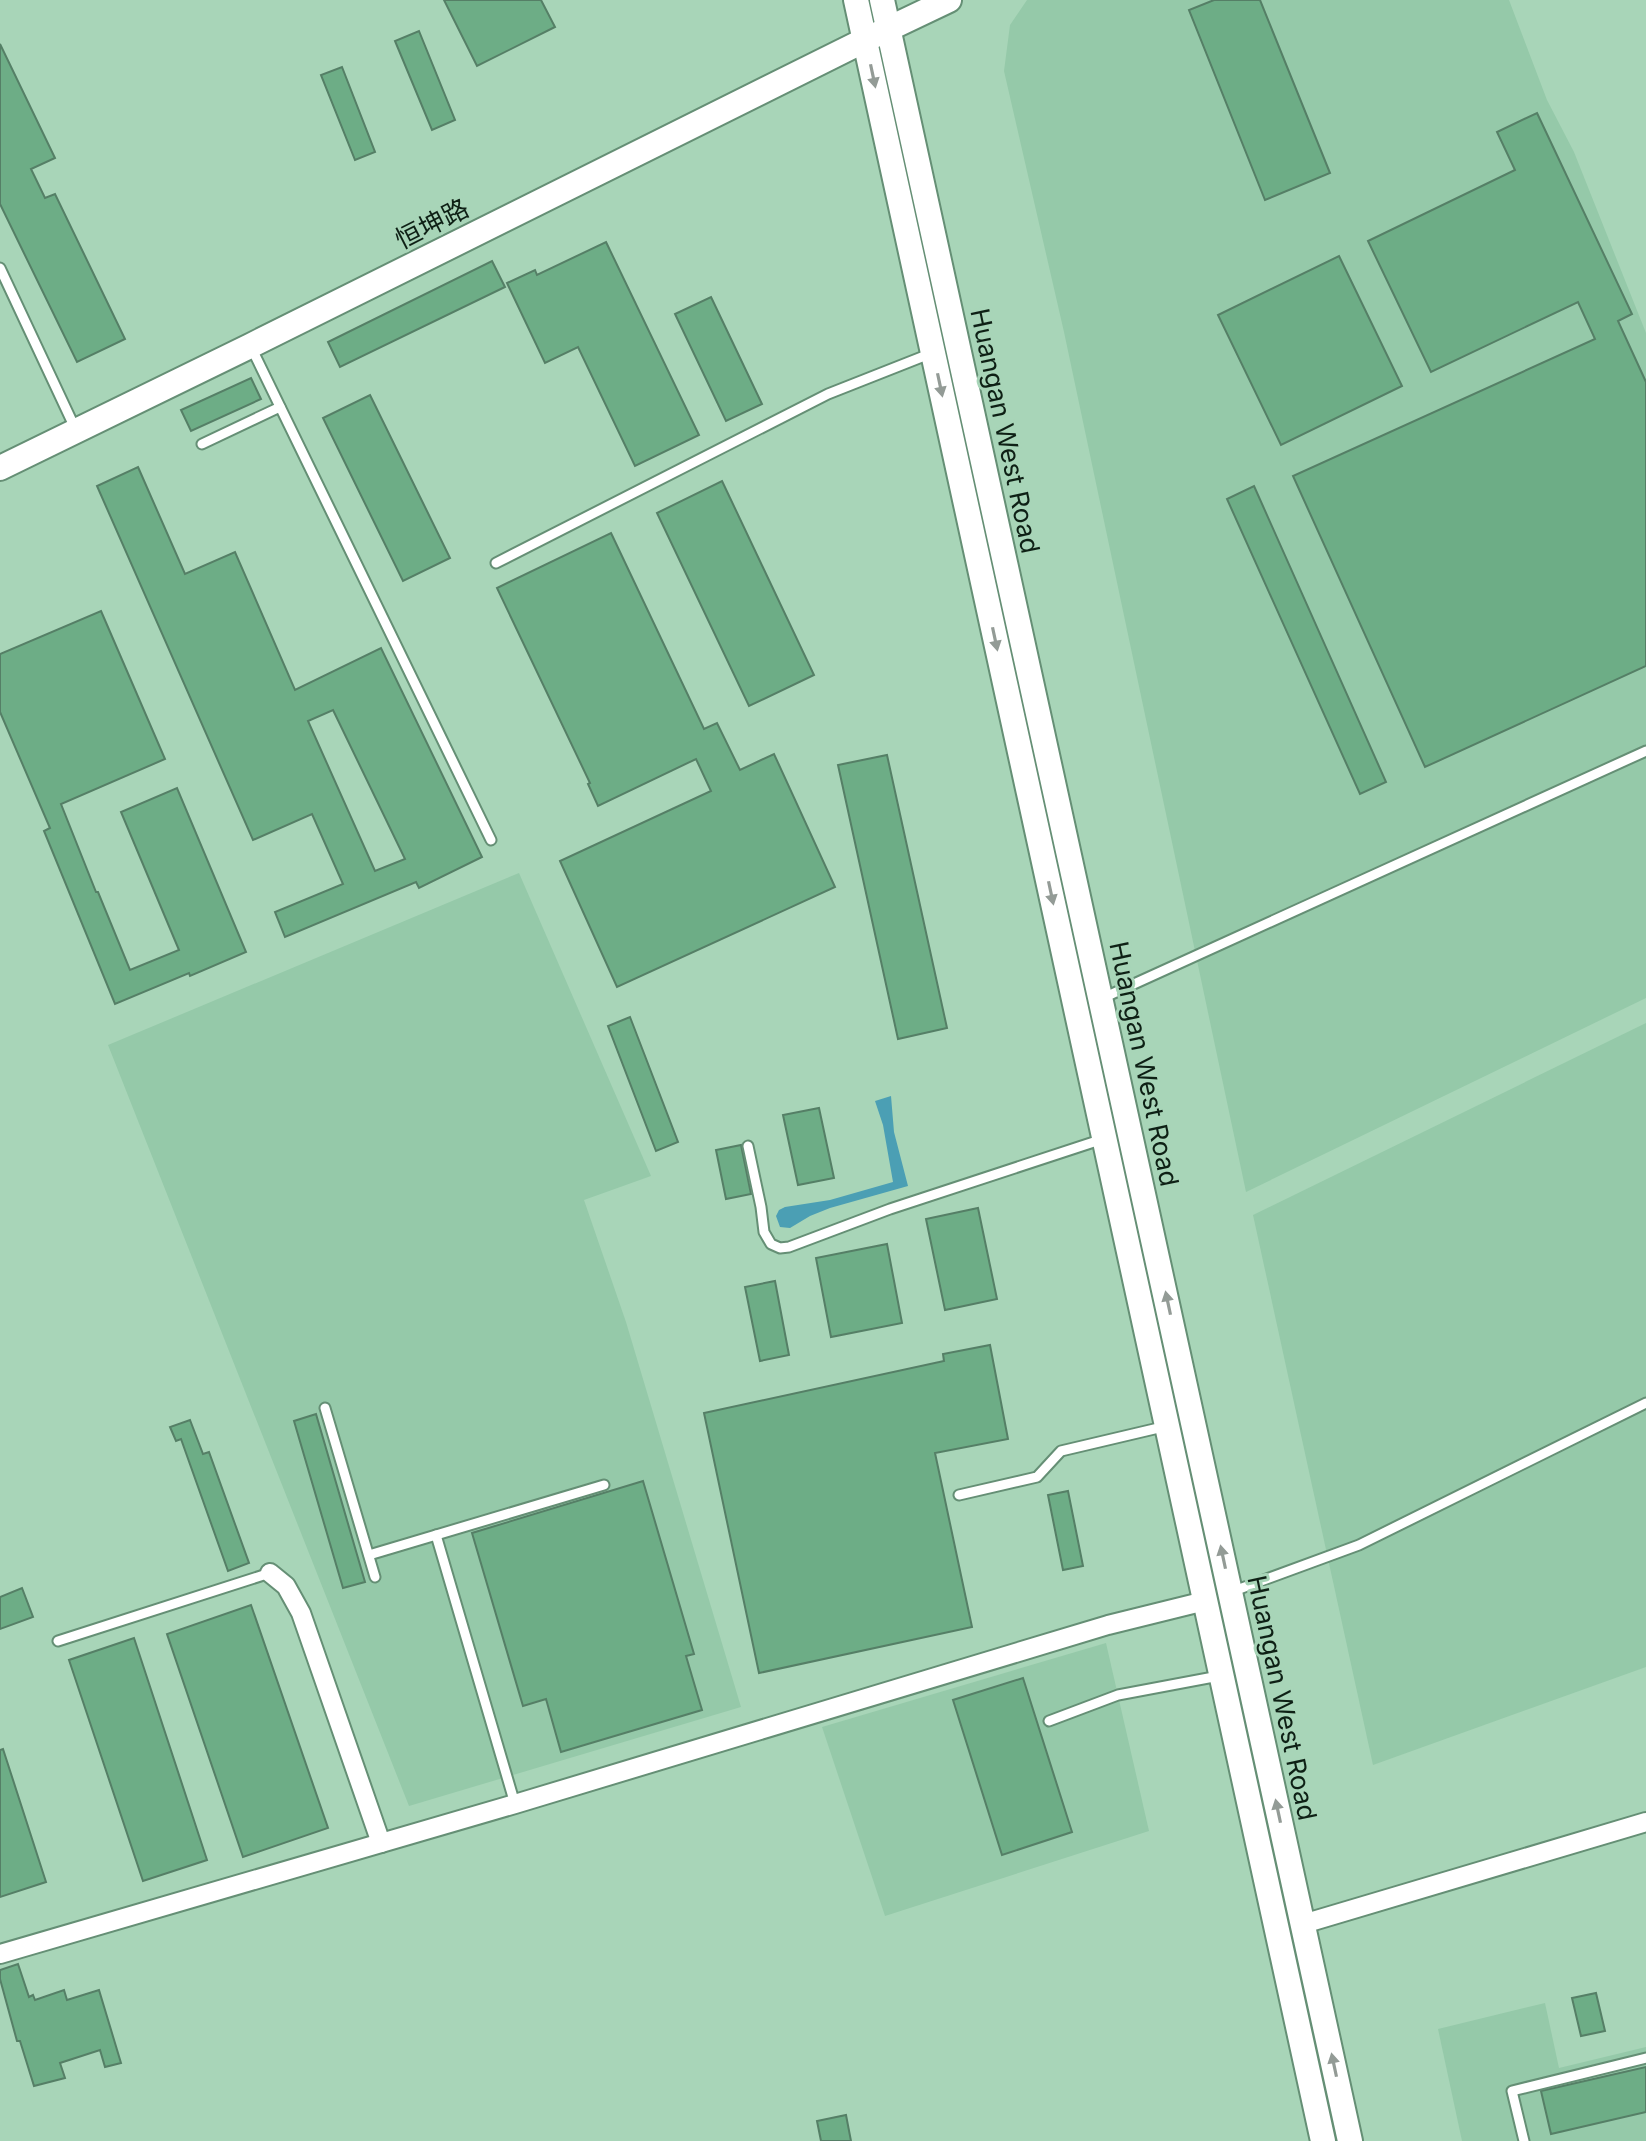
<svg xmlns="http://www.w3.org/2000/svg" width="1646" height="2141" viewBox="0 0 1646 2141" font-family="Inter,'Noto Sans SC',sans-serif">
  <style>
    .built { fill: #95c9a9 }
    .water { fill: #4b9fb4 }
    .building { fill: #6dad86; stroke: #557f66; stroke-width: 2; fill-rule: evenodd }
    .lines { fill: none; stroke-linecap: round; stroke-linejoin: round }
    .service-casing { stroke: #658f75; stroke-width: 13 }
    .minor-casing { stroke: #658f75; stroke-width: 22 }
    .tertiary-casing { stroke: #658f75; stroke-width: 28 }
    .service { stroke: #fff; stroke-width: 9 }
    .minor { stroke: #fff; stroke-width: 18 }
    .tertiary { stroke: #fff; stroke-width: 24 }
    .oneway { fill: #939b96 }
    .labels { text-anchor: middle; stroke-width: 6; stroke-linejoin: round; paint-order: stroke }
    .street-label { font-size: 26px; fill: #0e2015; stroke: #a8d5b8 }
  </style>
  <rect width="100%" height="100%" fill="#a8d5b8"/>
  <g class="built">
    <polygon points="1027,0 1509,0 1547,100 1574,152 1646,333 1646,998 1246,1192 1064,332 1004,71 1010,25"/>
    <polygon points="519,873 651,1176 584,1200 626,1322 741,1707 409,1806 108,1045"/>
    <polygon points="1646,1023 1646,1667 1373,1765 1253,1215"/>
    <polygon points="1106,1643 1149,1831 885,1916 822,1727"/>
    <polygon points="1545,2003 1559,2068 1646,2047 1646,2141 1462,2141 1438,2029"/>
  </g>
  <polygon class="water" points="891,1096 894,1132 908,1186 830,1208 810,1216 790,1228 780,1227 776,1216 779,1210 785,1207 830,1200 893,1182 883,1125 875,1101"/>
  <g class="building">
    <polygon points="444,0 541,0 555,27 477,66"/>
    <polygon points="1214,0 1260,0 1330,173 1265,200 1189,10"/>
    <polygon points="419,31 455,120 432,130 395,41"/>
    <polygon points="0,44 55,158 31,169 45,198 55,194 125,339 77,362 0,204"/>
    <polygon points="342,67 375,152 355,160 321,75"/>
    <polygon points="1537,113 1632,314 1618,321 1646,382 1646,666 1425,767 1293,476 1595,339 1578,302 1431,372 1368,241 1515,170 1497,132"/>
    <polygon points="606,242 699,435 635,466 578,347 545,363 507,283 535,270 537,275"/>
    <polygon points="1339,256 1402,386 1281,445 1218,315"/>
    <polygon points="492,261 505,287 340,367 328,342"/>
    <polygon points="711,297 762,404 726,421 675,314"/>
    <polygon points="251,378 261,399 191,431 181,410"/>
    <polygon points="370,395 450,558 403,581 323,418"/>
    <path d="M138,467L185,574L235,552L295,690L381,648L482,857L419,888L416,882L285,937L275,912L343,884L312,814L253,840L97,486ZM333,710L405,859L375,871L308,721Z"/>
    <polygon points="722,481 814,675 749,706 657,513"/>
    <polygon points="1254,486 1386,782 1360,794 1227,499"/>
    <polygon points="611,533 704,729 717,723 740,770 774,754 835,887 617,987 560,861 711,791 696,759 598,806 588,784 590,783 497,588"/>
    <polygon points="101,611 165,759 61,804 96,892 98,892 130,970 179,950 121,812 177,788 246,952 190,976 189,973 115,1004 44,831 50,828 0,712 0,654"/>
    <polygon points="887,755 947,1028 898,1039 838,765"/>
    <polygon points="630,1017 678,1142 656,1151 608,1026"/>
    <polygon points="819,1108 834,1178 798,1185 783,1115"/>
    <polygon points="741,1145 751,1194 726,1199 716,1150"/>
    <polygon points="978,1208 997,1299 945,1310 926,1219"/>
    <polygon points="887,1244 902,1323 831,1337 816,1258"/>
    <polygon points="775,1281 789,1355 760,1361 745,1287"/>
    <polygon points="990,1345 1008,1439 935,1453 972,1627 759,1673 704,1413 944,1361 943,1354"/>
    <polygon points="316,1414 365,1582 343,1588 294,1421"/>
    <polygon points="190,1420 203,1454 209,1452 249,1563 228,1571 181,1439 176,1441 170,1427"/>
    <polygon points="643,1481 694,1654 686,1656 702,1710 561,1752 546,1699 523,1706 472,1533"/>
    <polygon points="1068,1491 1083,1566 1063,1570 1048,1495"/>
    <polygon points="22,1588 33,1617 0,1629 0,1597"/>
    <polygon points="251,1605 328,1828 243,1857 167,1634"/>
    <polygon points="134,1638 207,1860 143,1881 69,1660"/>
    <polygon points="1023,1678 1072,1832 1002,1855 953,1700"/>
    <polygon points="3,1749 46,1882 0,1897 0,1750"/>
    <polygon points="18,1964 29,1997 33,1995 35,2000 64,1990 67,2000 99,1990 121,2063 105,2067 100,2050 60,2063 65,2078 34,2086 20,2041 17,2041 0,1979 0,1970"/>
    <polygon points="1596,1993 1605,2031 1581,2036 1572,1998"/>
    <polygon points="1646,2067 1646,2112 1551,2134 1541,2091"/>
    <polygon points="846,2115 851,2141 821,2141 817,2121"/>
  </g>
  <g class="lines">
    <g class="service-casing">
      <g id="service">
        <polyline points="0,268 75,428"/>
        <polyline points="251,347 491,840"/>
        <polyline points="202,444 280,407"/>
        <polyline points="496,563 828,394 932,353"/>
        <polyline points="1103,998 1646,751"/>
        <polyline points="748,1146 761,1207 764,1232 771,1244 780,1248 789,1247 890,1209 1103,1139"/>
        <polyline points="325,1408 375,1577"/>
        <polyline points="959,1495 1037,1477 1061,1451 1167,1426"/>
        <polyline points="436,1535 515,1804"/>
        <polyline points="369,1555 604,1485"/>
        <polyline points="1231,1592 1359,1545 1646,1403"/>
        <polyline points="58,1641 270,1573"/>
        <polyline points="1049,1721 1118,1695 1219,1676"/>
        <polyline points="1524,2141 1512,2091 1646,2058"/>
      </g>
    </g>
    <g class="minor-casing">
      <g id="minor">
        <polyline points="270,1573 286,1586 301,1613 381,1843"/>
        <polyline points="1303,1924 1646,1822"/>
        <polyline points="0,1954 515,1804 1108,1625 1205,1601"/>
      </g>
    </g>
    <g class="tertiary-casing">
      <g id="tertiary">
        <polyline points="856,0 1323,2141"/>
        <polyline points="882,0 1350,2141"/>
        <polyline points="0,468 250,346 865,40 949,0"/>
      </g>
    </g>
    <use href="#service" class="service"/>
    <use href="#minor" class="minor"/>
    <use href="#tertiary" class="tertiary"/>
  </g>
  <defs><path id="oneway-solid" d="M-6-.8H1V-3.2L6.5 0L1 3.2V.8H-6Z" transform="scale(2)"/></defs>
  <g class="oneway">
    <use href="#oneway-solid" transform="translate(873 76) rotate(78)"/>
    <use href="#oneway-solid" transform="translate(940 385) rotate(78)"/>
    <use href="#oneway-solid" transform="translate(995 639) rotate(78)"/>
    <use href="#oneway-solid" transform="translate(1051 893) rotate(78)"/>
    <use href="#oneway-solid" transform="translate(1168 1303) rotate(-102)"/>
    <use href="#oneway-solid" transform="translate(1223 1557) rotate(-102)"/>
    <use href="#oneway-solid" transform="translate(1278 1811) rotate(-102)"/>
    <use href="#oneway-solid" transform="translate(1334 2065) rotate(-102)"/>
  </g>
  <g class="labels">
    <g class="street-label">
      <text transform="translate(432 224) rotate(-27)" y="9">恒坤路</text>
      <text transform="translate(1005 431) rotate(78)" y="9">Huangan West Road</text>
      <text transform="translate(1144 1064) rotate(78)" y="9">Huangan West Road</text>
      <text transform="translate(1282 1698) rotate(78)" y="9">Huangan West Road</text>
    </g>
  </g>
</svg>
